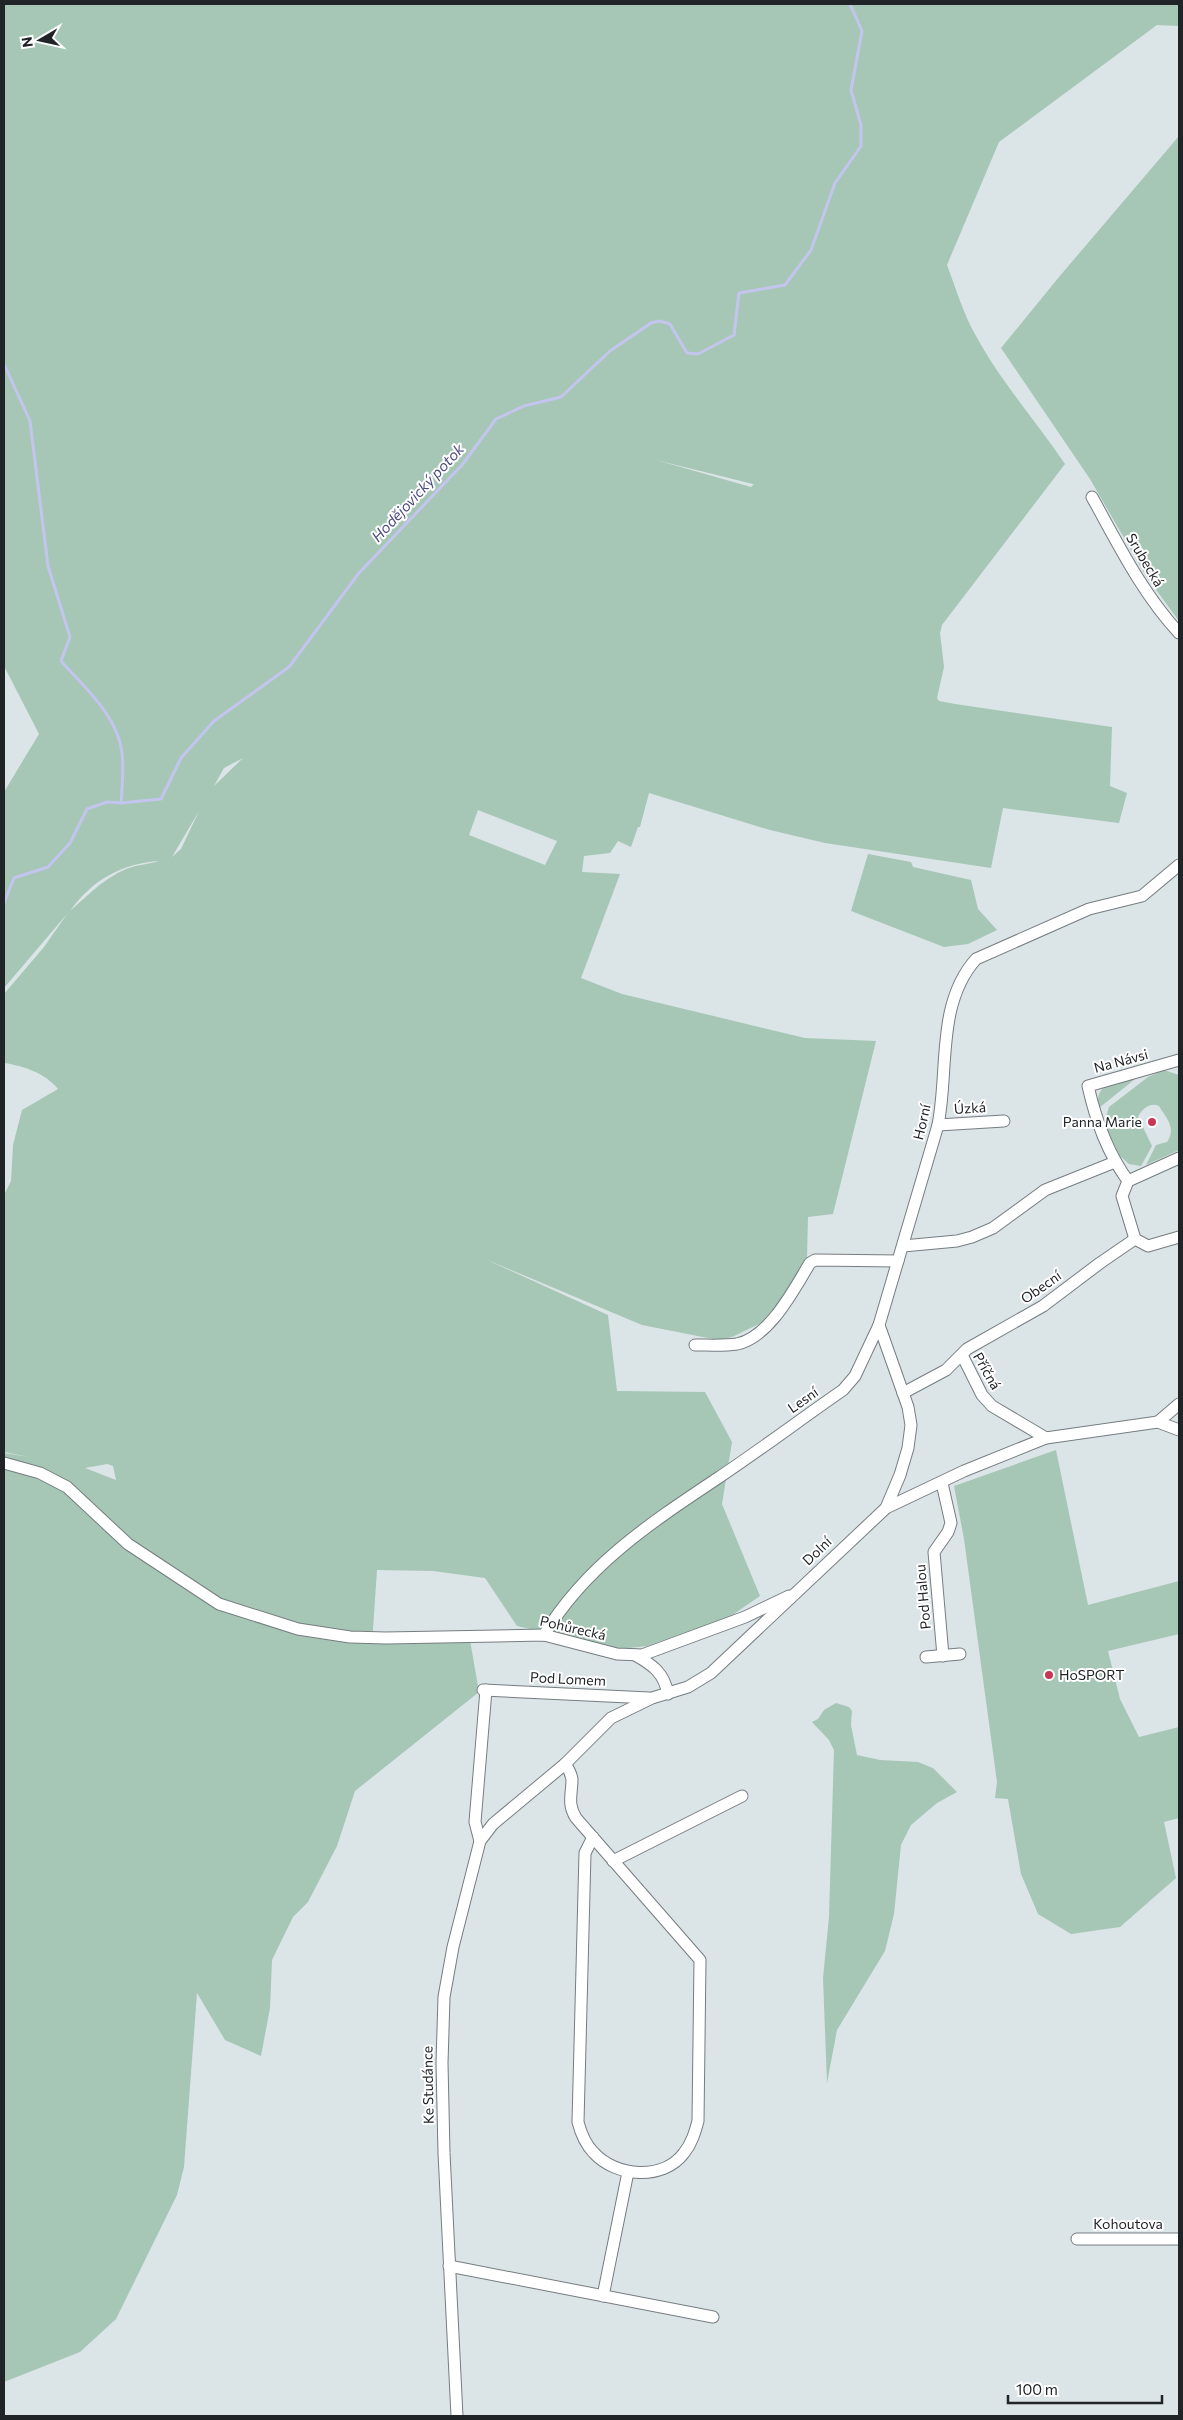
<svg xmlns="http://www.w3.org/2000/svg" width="1183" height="2420" viewBox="0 0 1183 2420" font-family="Commissioner,sans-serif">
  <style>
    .green { fill: #a6c7b6; fill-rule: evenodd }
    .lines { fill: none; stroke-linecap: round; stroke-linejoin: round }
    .stream { stroke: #c4c5ee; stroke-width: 3 }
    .minor-casing { stroke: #767d80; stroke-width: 13 }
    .minor { stroke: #fff; stroke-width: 11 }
    .poi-dot { fill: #c73755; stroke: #fff; stroke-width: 2 }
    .labels { text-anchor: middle; stroke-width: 4; stroke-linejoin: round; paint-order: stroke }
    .street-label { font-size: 14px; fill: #212426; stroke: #fff }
    .poi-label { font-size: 14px; fill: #212426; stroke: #fff; text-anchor: end }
    .water-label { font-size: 15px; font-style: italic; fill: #4c4b80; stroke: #fff }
  </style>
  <rect width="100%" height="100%" fill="#dbe4e7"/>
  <g class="green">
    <path d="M4,4H1179V26L1157,25L999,142L947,265C956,289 964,315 976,336C1001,382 1036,421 1065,464L942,625L940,633L944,667L937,698L939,701L955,704L1112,727L1110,786L1127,793L1119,823L1003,808L991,868L825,843L770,830L649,793L640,827H638L631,847L618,841L610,853L584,856L582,872L620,874L581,978L622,994L805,1038L876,1041L833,1214L808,1217L807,1258L794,1283L768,1317L759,1324L732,1337L718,1340L642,1325L485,1259L608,1315L617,1391L705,1392L732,1442L722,1504L760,1596L731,1616L647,1646L620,1649L517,1626L485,1578L433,1571L377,1570L372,1644L470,1640L479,1692L355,1791L337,1846L308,1902L293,1917L272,1960L270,2008L261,2056L225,2040L197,1993L184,2167L177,2195L116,2319L80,2352L4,2382V1453L29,1457L4,1452V1195L11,1181L13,1145L22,1110L58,1089C45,1073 24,1066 4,1063V994L44,947L67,914L4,988V792L39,734L4,666ZM656,460L753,484H754L751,487ZM243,758L214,786L224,768ZM478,810L557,841L545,865L469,835ZM199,811L181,849L172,857ZM160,861C149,864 136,865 126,869C100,881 90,894 70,911C92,880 122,863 160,861ZM107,1464L113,1466L116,1480L85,1468Z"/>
    <polygon points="1179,136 1179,621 1146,576 1090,479 1001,348 1059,277"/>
    <polygon points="868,854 911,862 913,867 971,880 978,909 997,930 968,944 944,947 851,911"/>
    <path d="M1164,1070L1179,1075V1150L1146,1165L1156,1145L1167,1142C1177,1128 1166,1118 1159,1106C1150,1102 1142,1109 1138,1117L1152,1146L1141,1166L1129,1164L1120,1156L1104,1123L1109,1107L1148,1077Z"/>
    <path d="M1134,1078L1135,1079L1099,1108C1093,1083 1116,1083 1134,1078Z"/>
    <polygon points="1056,1450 1088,1605 1179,1581 1179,1634 1108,1651 1120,1699 1139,1737 1179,1727 1179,1818 1164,1822 1176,1878 1120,1927 1071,1934 1038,1914 1021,1874 1008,1799 995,1798 997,1782 964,1539 954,1486"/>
    <polygon points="836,1703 849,1707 852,1711 851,1725 857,1755 880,1760 918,1762 933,1768 957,1792 937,1803 911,1825 901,1845 894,1914 885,1951 837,2030 827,2083 823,1978 829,1917 834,1750 829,1740 812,1722 818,1719 824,1710"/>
  </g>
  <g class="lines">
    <g class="stream">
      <path d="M4,364L30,421L48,566L70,637L61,661C84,687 118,716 122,753C124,769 122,787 121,803"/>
      <polyline points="4,903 14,878 48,867 70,843 87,809 107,802 121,803 161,799 181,758 214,721 289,667 359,573 462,465 496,419 524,406 561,397 610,351 651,323 659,321 670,324 687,353 698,354 734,335 739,293 785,285 811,250 835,183 861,146 861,125 851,90 862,31 850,4"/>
    </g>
    <g class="minor-casing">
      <g id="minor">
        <path d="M1092,497C1118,544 1142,593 1179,633"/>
        <polyline points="938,1125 1004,1121"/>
        <polyline points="1179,1158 1128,1181 1122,1196 1135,1239 1148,1246 1179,1237"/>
        <path d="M1128,1181C1107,1152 1096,1121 1088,1086L1179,1060"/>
        <polyline points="903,1246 957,1241 972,1237 993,1228 1045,1190 1115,1162"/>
        <path d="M695,1345C708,1345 724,1346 737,1344C770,1337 794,1289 810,1263L815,1260L898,1261"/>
        <polyline points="962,1355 982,1395 992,1406 1046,1438"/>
        <polyline points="903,1393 946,1370 967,1349 1043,1306 1100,1263 1135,1239"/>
        <polyline points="1158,1422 1179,1404"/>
        <polyline points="4,1463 40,1473 67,1487 128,1544 219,1604 298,1629 350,1637 386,1638 544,1635 617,1654 642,1655 745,1617 789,1596"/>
        <polyline points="942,1483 951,1523 948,1532 934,1552 943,1656"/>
        <path d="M886,1508L900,1475L908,1448L911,1425L908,1407L879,1325L938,1125C949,1070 936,1004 976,959L1089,909L1142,896L1179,865"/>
        <path d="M544,1635C586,1565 652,1522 718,1478C760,1450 801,1419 843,1390L855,1376L879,1325"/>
        <path d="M635,1655C653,1665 664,1673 668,1694"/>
        <polyline points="926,1657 960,1654"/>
        <polyline points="483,1690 649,1698"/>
        <path d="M565,1764C568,1768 571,1774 572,1779C572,1794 567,1804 576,1818L700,1960L698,2121C695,2132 692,2143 684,2153C663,2181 616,2177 594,2153C585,2144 581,2134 578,2122L585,1853L593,1837"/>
        <polyline points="480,1841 475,1822 486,1690"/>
        <polyline points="613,1861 742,1796"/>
        <polyline points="1077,2239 1179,2239"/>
        <polyline points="449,2266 713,2317"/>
        <polyline points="603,2296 628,2172"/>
        <polyline points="457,2416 444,2153 442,2063 444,1997 453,1947 480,1841 493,1824 565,1764 611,1718 652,1698 688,1687 711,1673 886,1508 964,1471 1046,1438 1158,1422 1179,1430"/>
      </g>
    </g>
    <use href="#minor" class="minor"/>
  </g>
  <g class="poi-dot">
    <circle cx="1152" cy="1122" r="5"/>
    <circle cx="1049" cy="1675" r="5"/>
  </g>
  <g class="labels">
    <g class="street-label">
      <text transform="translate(1145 560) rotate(59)" y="5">Srubecká</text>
      <text transform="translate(1121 1061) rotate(-15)" y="5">Na Návsi</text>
      <text transform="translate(970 1108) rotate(-4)" y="5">Úzká</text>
      <text transform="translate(922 1122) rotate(-77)" y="5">Horní</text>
      <text transform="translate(1041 1287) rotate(-35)" y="5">Obecní</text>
      <text transform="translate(987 1371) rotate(60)" y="5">Příčná</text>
      <text transform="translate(803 1400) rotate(-35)" y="5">Lesní</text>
      <text transform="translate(817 1551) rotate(-44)" y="5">Dolní</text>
      <text transform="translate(923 1597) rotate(-95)" y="5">Pod Halou</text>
      <text transform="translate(573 1628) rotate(13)" y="5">Pohůrecká</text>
      <text transform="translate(568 1679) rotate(3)" y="5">Pod Lomem</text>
      <text transform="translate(428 2085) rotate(-91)" y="5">Ke Studánce</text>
      <text x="1128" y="2229">Kohoutova</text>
    </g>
    <g class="poi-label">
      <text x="1142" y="1127">Panna Marie</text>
      <text x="1059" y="1680" text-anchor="start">HoSPORT</text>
    </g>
    <g class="water-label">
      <text transform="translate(418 493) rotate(-47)" y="5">Hodějovický potok</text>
    </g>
  </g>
  <rect width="1183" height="2420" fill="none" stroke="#212426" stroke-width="10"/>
  <g transform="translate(40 40) rotate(261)" stroke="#ffffff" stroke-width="4" paint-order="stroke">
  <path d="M0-4L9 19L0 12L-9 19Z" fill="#212426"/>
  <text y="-8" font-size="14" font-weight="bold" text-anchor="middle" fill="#212426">N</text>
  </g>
  <path d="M1008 2395v8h154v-8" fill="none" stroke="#212426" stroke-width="2.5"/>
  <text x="1016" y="2395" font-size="15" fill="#212426" stroke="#ffffff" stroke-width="4" paint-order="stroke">100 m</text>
</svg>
